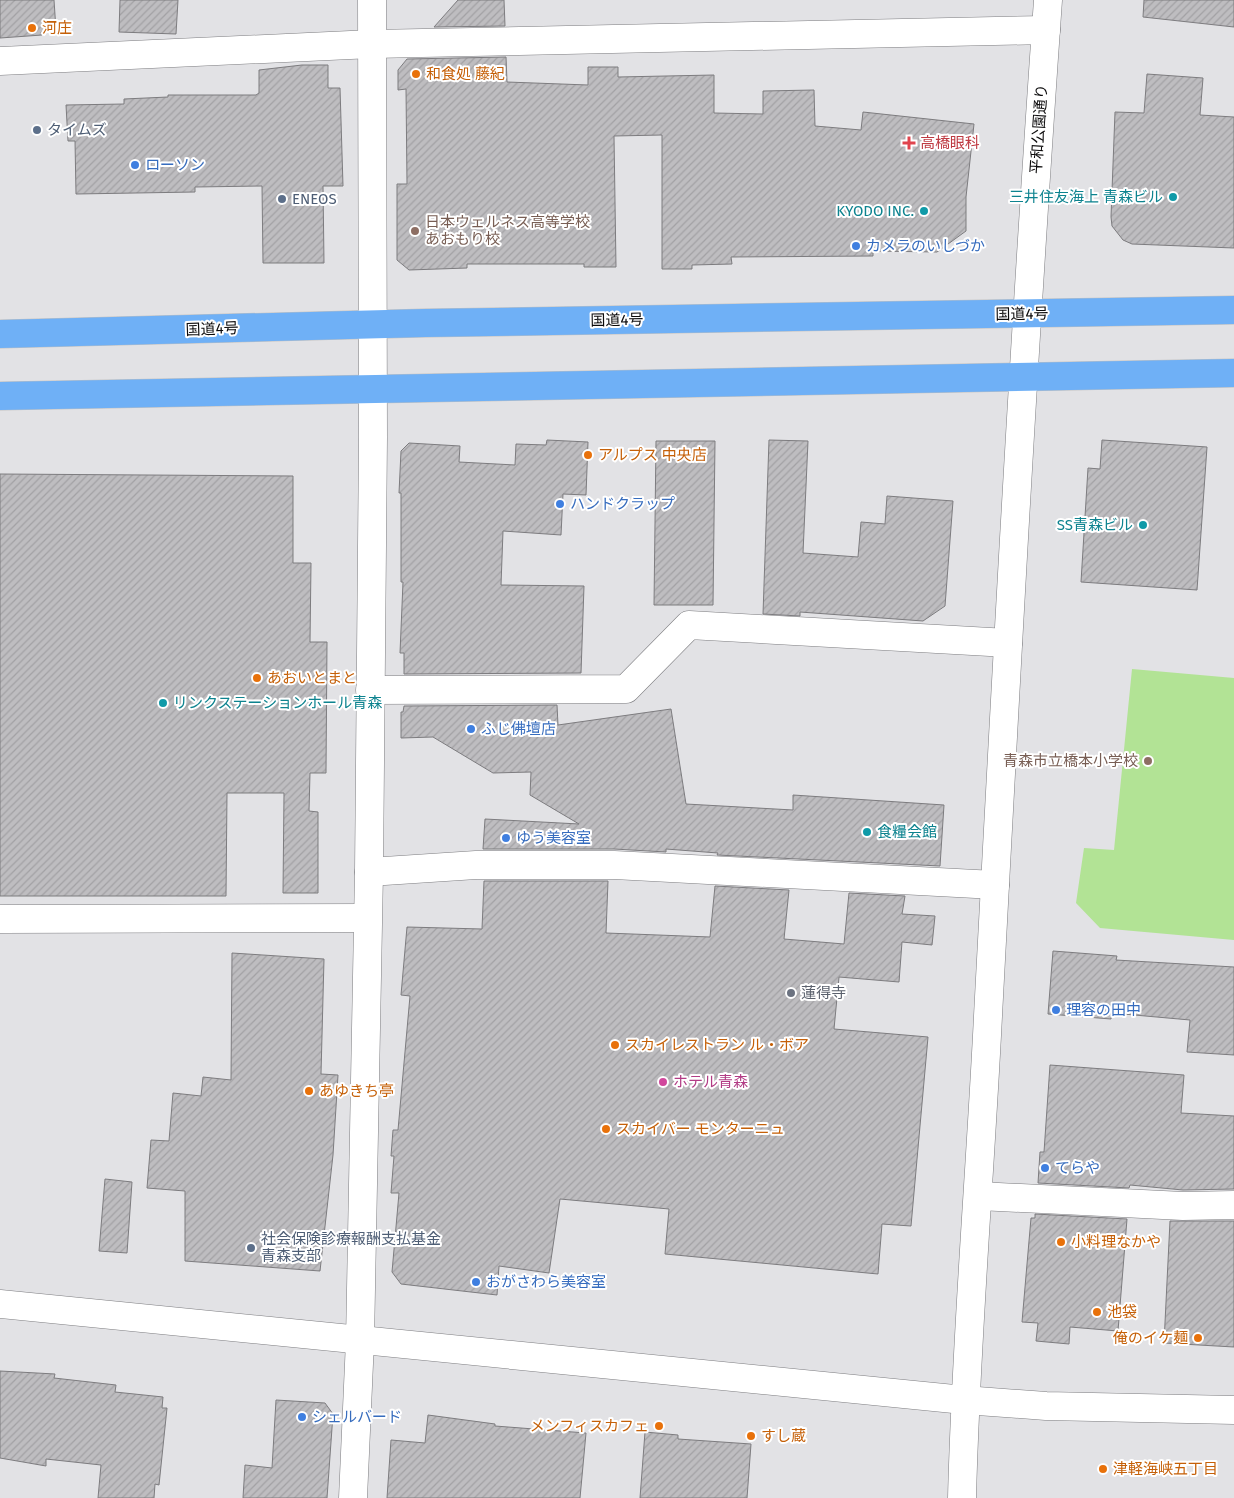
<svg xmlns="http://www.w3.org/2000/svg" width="1234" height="1498" viewBox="0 0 1234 1498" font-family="'Fira Sans','Noto Sans JP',sans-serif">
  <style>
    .grass { fill: #b2e395 }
    .building { fill: url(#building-hatch); stroke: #7d7c7f }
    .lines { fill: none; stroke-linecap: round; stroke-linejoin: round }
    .minor-casing { stroke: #7d7d80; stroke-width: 29 }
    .tertiary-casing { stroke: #7d7d80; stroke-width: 29 }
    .trunk-casing { stroke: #c0c0c0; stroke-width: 29 }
    .minor { stroke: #fff; stroke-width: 28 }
    .tertiary { stroke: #fff; stroke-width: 28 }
    .trunk { stroke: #6fb0f6; stroke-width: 28 }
    .food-dot { fill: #e8710a; stroke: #fff; stroke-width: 2 }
    .service-dot { fill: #5c6f8a; stroke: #fff; stroke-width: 2 }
    .health-dot { fill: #e0444e; stroke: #fff; stroke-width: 2 }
    .shop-dot { fill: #3f7fe0; stroke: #fff; stroke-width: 2 }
    .culture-dot { fill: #0f9aa8; stroke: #fff; stroke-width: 2 }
    .education-dot { fill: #8d6e63; stroke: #fff; stroke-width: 2 }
    .worship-dot { fill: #6b7280; stroke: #fff; stroke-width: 2 }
    .hotel-dot { fill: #d1479c; stroke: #fff; stroke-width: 2 }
    .labels { text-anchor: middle; stroke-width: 4; stroke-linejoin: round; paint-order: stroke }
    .food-label { font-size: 15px; fill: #c56008; stroke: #fff; text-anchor: start }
    .street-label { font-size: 15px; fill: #0c0b0c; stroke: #fff }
    .service-label { font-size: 15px; fill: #4e5e75; stroke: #fff; text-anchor: start }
    .health-label { font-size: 15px; fill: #be3a42; stroke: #fff; text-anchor: start }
    .shop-label { font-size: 15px; fill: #366cbe; stroke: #fff; text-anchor: start }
    .culture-label { font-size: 15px; fill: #0d838f; stroke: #fff; text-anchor: end }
    .education-label { font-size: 15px; fill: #785e54; stroke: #fff; text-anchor: start }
    .worship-label { font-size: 15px; fill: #5b616d; stroke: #fff; text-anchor: start }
    .hotel-label { font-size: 15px; fill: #b23c85; stroke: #fff; text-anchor: start }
  </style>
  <defs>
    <pattern id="building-hatch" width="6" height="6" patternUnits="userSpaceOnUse" patternTransform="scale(1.25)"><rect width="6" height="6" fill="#bebdc0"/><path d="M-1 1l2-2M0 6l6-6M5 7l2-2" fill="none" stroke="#a2a1a4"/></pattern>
  </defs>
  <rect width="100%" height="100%" fill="#e2e2e5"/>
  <polygon class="grass" points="1132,669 1234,678 1234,940 1100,928 1076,903 1084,848 1114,850"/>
  <g class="building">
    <polygon points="0,0 54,0 56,30 41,32 42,35 0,38"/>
    <polygon points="120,0 178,0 176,34 119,32"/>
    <polygon points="458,0 504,0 505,26 434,27"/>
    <polygon points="1144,0 1234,0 1234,27 1143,17"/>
    <polygon points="506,57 507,82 588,85 588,67 618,67 618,77 714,75 714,113 763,114 763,91 814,90 815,126 861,130 863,112 974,124 966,197 966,231 937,252 873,251 873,256 731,257 732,264 692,265 692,269 662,269 662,135 614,136 616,267 584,267 584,264 467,264 467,268 409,270 397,260 397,184 407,184 406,89 398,90 398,70 407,59"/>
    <polygon points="302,65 328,65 328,88 340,88 343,186 323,186 324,263 263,263 262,186 195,187 195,192 76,194 75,141 68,141 66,105 124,104 124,99 168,97 168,95 256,95 259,93 259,70"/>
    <polygon points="1147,74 1203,78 1200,115 1234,117 1234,248 1132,244 1123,240 1112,226 1111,217 1115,112 1144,113"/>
    <polygon points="547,440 588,442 586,495 563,494 561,535 503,531 501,585 584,586 581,673 404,674 404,653 400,653 403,582 401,582 401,493 399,493 401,451 409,443 460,446 459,462 515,465 516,444 546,445"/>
    <polygon points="769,440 808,441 803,553 858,557 861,522 885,524 887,496 953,501 945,606 923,621 800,612 800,616 763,614"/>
    <polygon points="1102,440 1207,447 1197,590 1081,582 1088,468 1100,469"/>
    <polygon points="656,441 715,441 713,605 654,605"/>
    <polygon points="0,474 293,476 293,563 311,563 310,642 327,642 326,773 310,773 309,811 318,812 318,893 283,893 284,793 227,793 226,896 0,896"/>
    <polygon points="557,705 558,725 671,709 686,804 793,810 793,795 944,805 940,866 717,855 718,853 666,849 666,852 614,849 483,849 485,819 579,824 530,795 531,772 493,773 433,737 401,738 401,712 403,712 404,706"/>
    <polygon points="484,881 608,881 606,933 710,937 715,886 789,890 784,939 844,944 849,893 905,896 902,914 935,916 932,945 902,942 899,982 839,977 834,1029 928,1037 911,1226 882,1224 878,1274 665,1254 669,1209 560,1199 549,1273 499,1266 497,1295 401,1284 392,1272 399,1193 391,1193 394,1156 391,1156 393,1130 398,1130 410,996 401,995 407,927 482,929"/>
    <polygon points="1053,951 1117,956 1116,960 1234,967 1234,1055 1187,1052 1190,1020 1112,1013 1111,1019 1048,1014"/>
    <polygon points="232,953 324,959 321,1074 338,1075 333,1155 320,1271 185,1261 185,1191 147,1188 151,1140 169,1141 173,1093 201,1096 203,1077 231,1080"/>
    <polygon points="1050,1065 1184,1075 1181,1113 1234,1116 1234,1189 1183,1190 1130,1185 1129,1188 1038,1183 1040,1152 1044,1152"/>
    <polygon points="105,1179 132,1182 127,1253 99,1251"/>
    <polygon points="1035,1214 1127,1219 1118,1331 1070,1327 1069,1344 1036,1341 1038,1323 1022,1322 1031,1218 1035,1218"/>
    <polygon points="1170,1221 1234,1221 1234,1347 1164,1343"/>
    <polygon points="0,1371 55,1374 54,1378 116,1385 115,1392 163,1397 162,1408 167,1408 159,1485 155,1484 154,1498 98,1498 101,1465 46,1459 46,1466 0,1458"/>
    <polygon points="276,1400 325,1403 333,1414 327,1498 243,1498 245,1465 272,1468"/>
    <polygon points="428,1415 495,1424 495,1426 586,1433 580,1498 387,1498 391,1440 425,1443"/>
    <polygon points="645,1432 678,1435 678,1439 751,1444 747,1498 640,1498"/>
  </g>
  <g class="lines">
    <g class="minor-casing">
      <g id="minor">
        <polyline points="0,61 372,44 1046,30"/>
        <polyline points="370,690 626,689 689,625 1008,643"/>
        <polyline points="369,872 476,865 614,865 995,885"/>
        <polyline points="0,919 367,918"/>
        <polyline points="979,1196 1183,1206 1234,1205"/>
      </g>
    </g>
    <g class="tertiary-casing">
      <g id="tertiary">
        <polyline points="0,1304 964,1400 1046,1406 1234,1410"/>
        <polyline points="353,1498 360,1341 369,872 373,437 372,0"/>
        <path d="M962,1498C966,1337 980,1177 988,1016C1006,677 1024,339 1048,0"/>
      </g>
    </g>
    <g class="trunk-casing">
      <g id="trunk">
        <polyline points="0,334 425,323 1234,310"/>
        <polyline points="0,396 1234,373"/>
      </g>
    </g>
    <use href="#minor" class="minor"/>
    <use href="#tertiary" class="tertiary"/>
    <use href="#trunk" class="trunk"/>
  </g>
  <g class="food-dot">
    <circle cx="32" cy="28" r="5"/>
    <circle cx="416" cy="74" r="5"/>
    <circle cx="588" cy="455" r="5"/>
    <circle cx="257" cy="678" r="5"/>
    <circle cx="615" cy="1045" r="5"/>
    <circle cx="309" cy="1091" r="5"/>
    <circle cx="606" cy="1129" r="5"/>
    <circle cx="1061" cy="1242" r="5"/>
    <circle cx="1097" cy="1312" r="5"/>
    <circle cx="1198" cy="1338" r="5"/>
    <circle cx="659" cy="1426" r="5"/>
    <circle cx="751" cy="1436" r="5"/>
    <circle cx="1103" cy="1469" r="5"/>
  </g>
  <g class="service-dot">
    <circle cx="37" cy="130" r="5"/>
    <circle cx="282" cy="199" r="5"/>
    <circle cx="251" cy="1248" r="5"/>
  </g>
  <path class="health-dot" d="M906.5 135.5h5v5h5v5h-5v5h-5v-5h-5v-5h5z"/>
  <g class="shop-dot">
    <circle cx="135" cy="165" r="5"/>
    <circle cx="856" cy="246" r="5"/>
    <circle cx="560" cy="504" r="5"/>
    <circle cx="471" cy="729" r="5"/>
    <circle cx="506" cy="838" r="5"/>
    <circle cx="1056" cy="1010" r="5"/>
    <circle cx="1045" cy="1168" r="5"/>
    <circle cx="476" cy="1282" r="5"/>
    <circle cx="302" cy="1417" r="5"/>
  </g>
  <g class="culture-dot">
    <circle cx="1173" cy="197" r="5"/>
    <circle cx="924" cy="211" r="5"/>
    <circle cx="1143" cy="525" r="5"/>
    <circle cx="163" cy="703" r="5"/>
    <circle cx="867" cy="832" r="5"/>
  </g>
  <g class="education-dot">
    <circle cx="415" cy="231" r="5"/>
    <circle cx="1148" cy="761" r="5"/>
  </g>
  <circle class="worship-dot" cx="791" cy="993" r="5"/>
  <circle class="hotel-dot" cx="663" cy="1082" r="5"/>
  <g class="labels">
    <g class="food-label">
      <text x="42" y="33">河庄</text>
      <text x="426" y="79">和食処 藤紀</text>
      <text x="598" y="460">アルプス 中央店</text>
      <text x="267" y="683">あおいとまと</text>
      <text x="625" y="1050">スカイレストラン ル・ボア</text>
      <text x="319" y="1096">あゆきち亭</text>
      <text x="616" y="1134">スカイバー モンターニュ</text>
      <text x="1071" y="1247">小料理なかや</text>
      <text x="1107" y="1317">池袋</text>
      <text x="1188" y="1343" text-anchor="end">俺のイケ麺</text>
      <text x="649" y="1431" text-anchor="end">メンフィスカフェ</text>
      <text x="761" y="1441">すし蔵</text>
      <text x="1113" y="1474">津軽海峡五丁目</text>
    </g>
    <g class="street-label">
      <text transform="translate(1039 129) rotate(-86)" y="5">平和公園通り</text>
      <text transform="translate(1022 314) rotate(-1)" y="5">国道4号</text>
      <text transform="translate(617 320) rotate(-1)" y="5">国道4号</text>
      <text transform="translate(212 329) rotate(-2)" y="5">国道4号</text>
    </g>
    <g class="service-label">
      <text x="47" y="135">タイムズ</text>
      <text x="292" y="204">ENEOS</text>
      <text x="261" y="1244">社会保険診療報酬支払基金<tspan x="261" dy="17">青森支部</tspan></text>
    </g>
    <g class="health-label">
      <text x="920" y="148">高橋眼科</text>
    </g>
    <g class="shop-label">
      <text x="145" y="170">ローソン</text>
      <text x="866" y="251">カメラのいしづか</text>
      <text x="570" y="509">ハンドクラップ</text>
      <text x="481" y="734">ふじ佛壇店</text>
      <text x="516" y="843">ゆう美容室</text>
      <text x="1066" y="1015">理容の田中</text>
      <text x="1055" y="1173">てらや</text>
      <text x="486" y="1287">おがさわら美容室</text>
      <text x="312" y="1422">シェルバード</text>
    </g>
    <g class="culture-label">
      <text x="1163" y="202">三井住友海上 青森ビル</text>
      <text x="914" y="216">KYODO INC.</text>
      <text x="1133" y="530">SS青森ビル</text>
      <text x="173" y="708" text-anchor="start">リンクステーションホール青森</text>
      <text x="877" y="837" text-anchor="start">食糧会館</text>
    </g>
    <g class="education-label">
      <text x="425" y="227">日本ウェルネス高等学校<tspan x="425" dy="17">あおもり校</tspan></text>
      <text x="1138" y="766" text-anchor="end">青森市立橋本小学校</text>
    </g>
    <g class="worship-label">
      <text x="801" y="998">蓮得寺</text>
    </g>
    <g class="hotel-label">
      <text x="673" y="1087">ホテル青森</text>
    </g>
  </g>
</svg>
